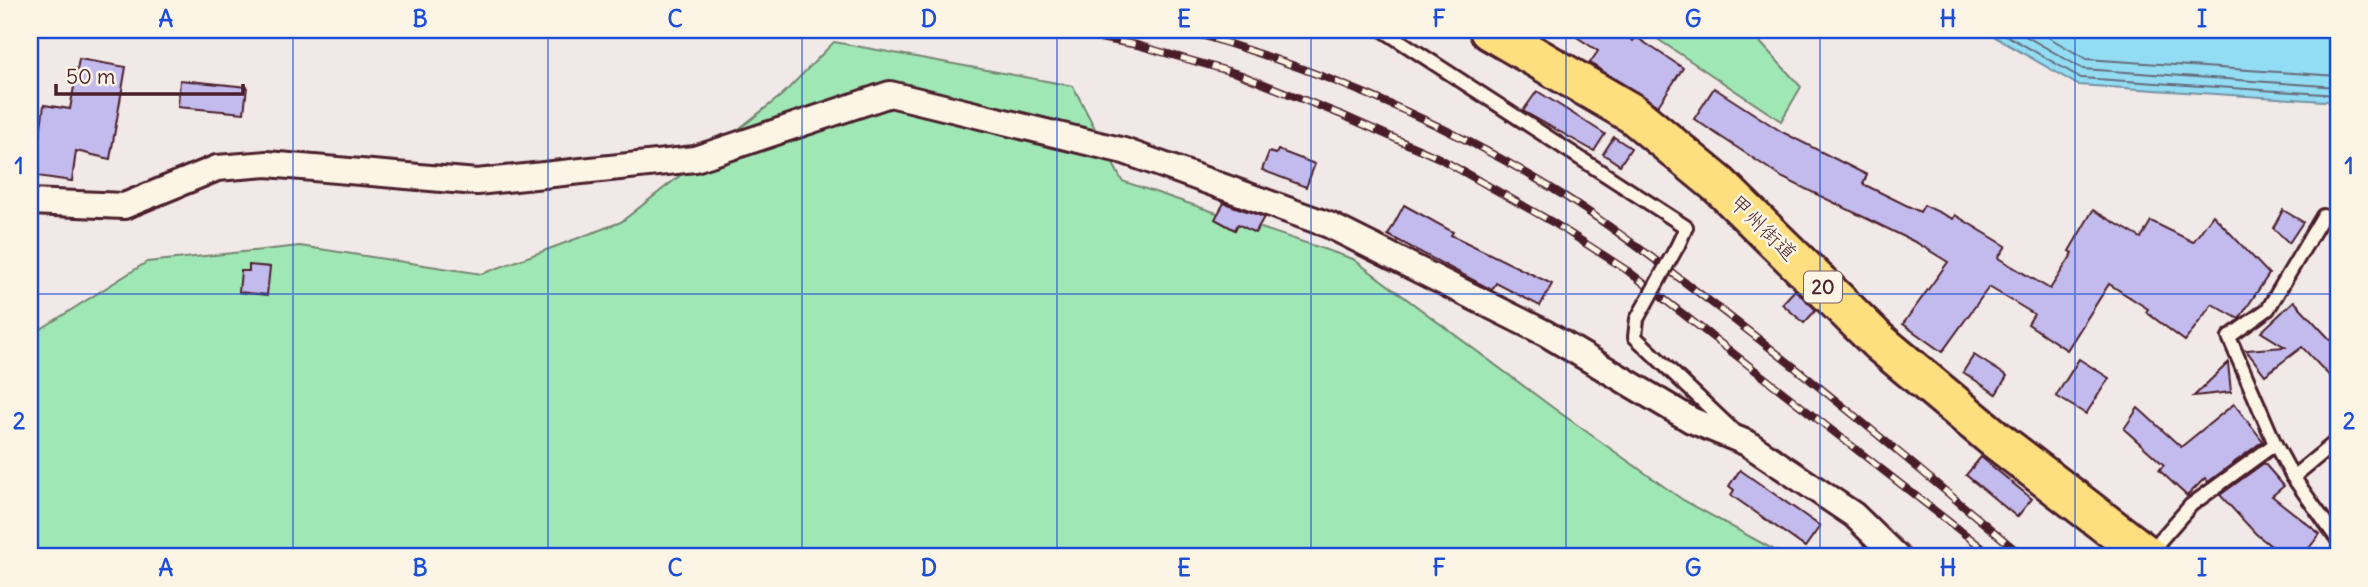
<svg xmlns="http://www.w3.org/2000/svg" width="2368" height="587" viewBox="0 0 2368 587" font-family="Delius,'Klee One',sans-serif">
  <style>
    .green { fill: #9fe8b6; stroke: #748470; stroke-width: 2 }
    .water { fill: #92ddf3; stroke: #7591a3; stroke-width: 2 }
    .lines { fill: none; stroke-linecap: round; stroke-linejoin: round }
    .shore { stroke: #676b7b; stroke-width: 2 }
    .building { fill: #c3bbed; stroke: #4a1f2b; stroke-width: 2 }
    .service-casing { stroke: #4a1f2b; stroke-width: 18 }
    .minor-casing { stroke: #4a1f2b; stroke-width: 30 }
    .trunk-casing { stroke: #4a1f2b; stroke-width: 44 }
    .service { stroke: #fcf5e5; stroke-width: 12 }
    .minor { stroke: #fcf5e5; stroke-width: 24 }
    .trunk { stroke: #fddf80; stroke-width: 38 }
    .rail-casing { stroke: #4a1f2b; stroke-width: 8 }
    .rail { stroke: #fcf5e5; stroke-width: 5; stroke-dasharray: 16; stroke-linecap: butt }
    .service-bridge-casing { stroke: #4a1f2b; stroke-width: 18; stroke-linecap: butt }
    .service-bridge { stroke: #fcf5e5; stroke-width: 12 }
    .grid { fill: none; stroke: #1d4ed8; stroke-width: 2; stroke-opacity: 0.55 }
    .labels { text-anchor: middle; stroke-width: 5; stroke-linejoin: round; paint-order: stroke }
    .shield { fill: #fcf5e5; stroke: #7f5f63; stroke-width: 2 }
    .shield-label { font-size: 19px; font-weight: bold; fill: #4a1f2b }
    .street-label { font-size: 21px; fill: #4a1f2b; stroke: #fcf5e5 }
    .neatline { fill: none; stroke: #1d4ed8; stroke-width: 2.5 }
    .grid-label { font-size: 23px; text-anchor: middle; font-weight: bold; fill: #1d4ed8 }
  </style>
  <rect width="100%" height="100%" fill="#f1e9e7"/>
  <filter id="ink" filterUnits="userSpaceOnUse"><feTurbulence type="fractalNoise" baseFrequency=".0143" numOctaves="2"/><feDisplacementMap in="SourceGraphic" scale="14" xChannelSelector="R" yChannelSelector="G"/><feConvolveMatrix kernelMatrix="1 2 1 2 8 2 1 2 1" color-interpolation-filters="sRGB"/></filter>
  <g filter="url(#ink)">
    <g class="green">
      <polygon points="1644,30 1749,30 1801,87 1781,121"/>
      <polygon points="834,42 1073,86 1122,181 1353,259 1556,410 1683,500 1787,557 30,557 30,336 147,262 300,246 482,274 621,222 782,95"/>
    </g>
    <polygon class="water" points="1983,30 2338,30 2338,102 2078,85"/>
    <g class="lines">
      <g class="shore">
        <polyline points="1997,30 2081,78 2338,95"/>
        <polyline points="2015,30 2083,69 2338,87"/>
        <polyline points="2036,30 2086,59 2338,76"/>
      </g>
    </g>
    <g class="building">
      <polygon points="1566,30 1617,30 1633,41 1636,37 1683,68 1658,106 1590,63 1598,51"/>
      <polygon points="79,59 126,67 110,159 76,151 72,181 30,175 30,141 39,142 44,105 70,109"/>
      <polygon points="180,80 247,87 244,113 178,107"/>
      <polygon points="1714,88 1782,132 1867,175 1863,184 1920,212 1924,205 1953,219 1955,215 2006,246 1998,258 2050,289 2073,253 2069,251 2093,210 2141,238 2151,221 2193,242 2213,215 2269,274 2239,319 2212,304 2185,341 2146,312 2148,309 2109,284 2067,350 2028,324 2034,314 1989,287 1942,352 1903,324 1948,262 1917,243 1783,178 1694,119"/>
      <polygon points="1537,91 1605,134 1594,151 1523,111"/>
      <polygon points="1614,137 1631,148 1620,165 1603,154"/>
      <polygon points="1278,150 1315,164 1306,187 1262,170 1269,152 1276,154"/>
      <polygon points="1224,203 1264,217 1255,233 1238,224 1235,230 1215,219"/>
      <polygon points="1404,205 1453,232 1451,235 1552,284 1540,306 1496,283 1492,290 1388,235"/>
      <polygon points="2283,210 2303,222 2289,243 2273,228"/>
      <polygon points="249,265 270,267 267,295 239,292 241,271 249,271"/>
      <polygon points="1795,290 1816,310 1804,323 1782,304"/>
      <polygon points="2294,301 2338,348 2338,385 2302,347 2265,375 2246,350 2285,347 2261,332"/>
      <polygon points="1974,355 2007,376 1996,394 1963,372"/>
      <polygon points="2079,359 2109,378 2086,414 2056,396"/>
      <polygon points="2228,363 2231,392 2194,396"/>
      <polygon points="2234,404 2263,441 2208,482 2205,478 2187,496 2159,470 2164,465 2124,429 2138,408 2181,447"/>
      <polygon points="1981,457 2032,499 2017,517 1966,475"/>
      <polygon points="2264,463 2284,486 2272,496 2320,534 2302,557 2285,557 2256,534 2220,495"/>
      <polygon points="1740,470 1820,526 1805,547 1731,495 1734,490 1729,486"/>
    </g>
    <g class="lines">
      <g class="service-casing">
        <g id="service">
          <polyline points="1383,30 1686,227 1678,245"/>
          <polyline points="2323,216 2268,309 2229,337 2275,444 2293,477 2338,540"/>
          <polyline points="1637,319 1635,337 1734,431"/>
          <polyline points="2293,477 2338,440"/>
          <polyline points="2149,553 2191,505 2275,444"/>
        </g>
      </g>
      <g class="minor-casing">
        <polyline id="minor" points="30,202 124,206 217,168 267,164 477,182 695,159 890,94 1124,151 1329,225 1545,333 1691,420 1747,443 1854,515 1897,557"/>
      </g>
      <g class="trunk-casing">
        <polyline id="trunk" points="1489,30 1633,114 1719,185 1879,342 1995,439 2149,557"/>
      </g>
      <use href="#service" class="service"/>
      <use href="#minor" class="minor"/>
      <use href="#trunk" class="trunk"/>
      <g class="rail-casing">
        <g id="rail">
          <polyline points="1056,30 1137,45 1239,74 1342,115 1439,158 1554,223 1628,271 1994,557"/>
          <path d="M1184,30C1318,69 1449,123 1566,197C1619,231 1667,269 1716,306C1822,387 1923,472 2024,557"/>
        </g>
      </g>
      <use href="#rail" class="rail"/>
      <g class="service-bridge-casing">
        <polyline id="service-bridge" points="1637,319 1678,245"/>
      </g>
      <use href="#service-bridge" class="service-bridge"/>
    </g>
  </g>
  <path class="grid" d="M293,30V557M548,30V557M802,30V557M1057,30V557M1311,30V557M1566,30V557M1820,30V557M2075,30V557M30,294H2338"/>
  <g class="labels">
    <rect class="shield" x="1804" y="271.5" width="38" height="31" rx="5"/>
    <g class="shield-label">
      <text x="1823" y="294">20</text>
    </g>
    <g class="street-label">
      <text transform="translate(1763 228) rotate(44)" y="7">甲州街道</text>
    </g>
  </g>
  <rect width="2368" height="587" fill="none" stroke="#fcf5e5" stroke-width="77"/>
  <path d="M56 84v10h187v-10" fill="none" stroke="#4a1f2b" stroke-width="3.5"/>
  <text x="66" y="84" font-size="21" fill="#4a1f2b" stroke="#fcf5e5" stroke-width="5" paint-order="stroke">50 m</text>
  <rect x="38" y="38" width="2292" height="510" class="neatline"/>
  <g class="grid-label">
    <text x="166" y="27">A</text>
    <text x="420" y="27">B</text>
    <text x="675" y="27">C</text>
    <text x="929" y="27">D</text>
    <text x="1184" y="27">E</text>
    <text x="1439" y="27">F</text>
    <text x="1693" y="27">G</text>
    <text x="1948" y="27">H</text>
    <text x="2202" y="27">I</text>
    <text x="19" y="174">1</text>
    <text x="2349" y="174">1</text>
    <text x="19" y="429">2</text>
    <text x="2349" y="429">2</text>
    <text x="166" y="576">A</text>
    <text x="420" y="576">B</text>
    <text x="675" y="576">C</text>
    <text x="929" y="576">D</text>
    <text x="1184" y="576">E</text>
    <text x="1439" y="576">F</text>
    <text x="1693" y="576">G</text>
    <text x="1948" y="576">H</text>
    <text x="2202" y="576">I</text>
  </g>
</svg>
